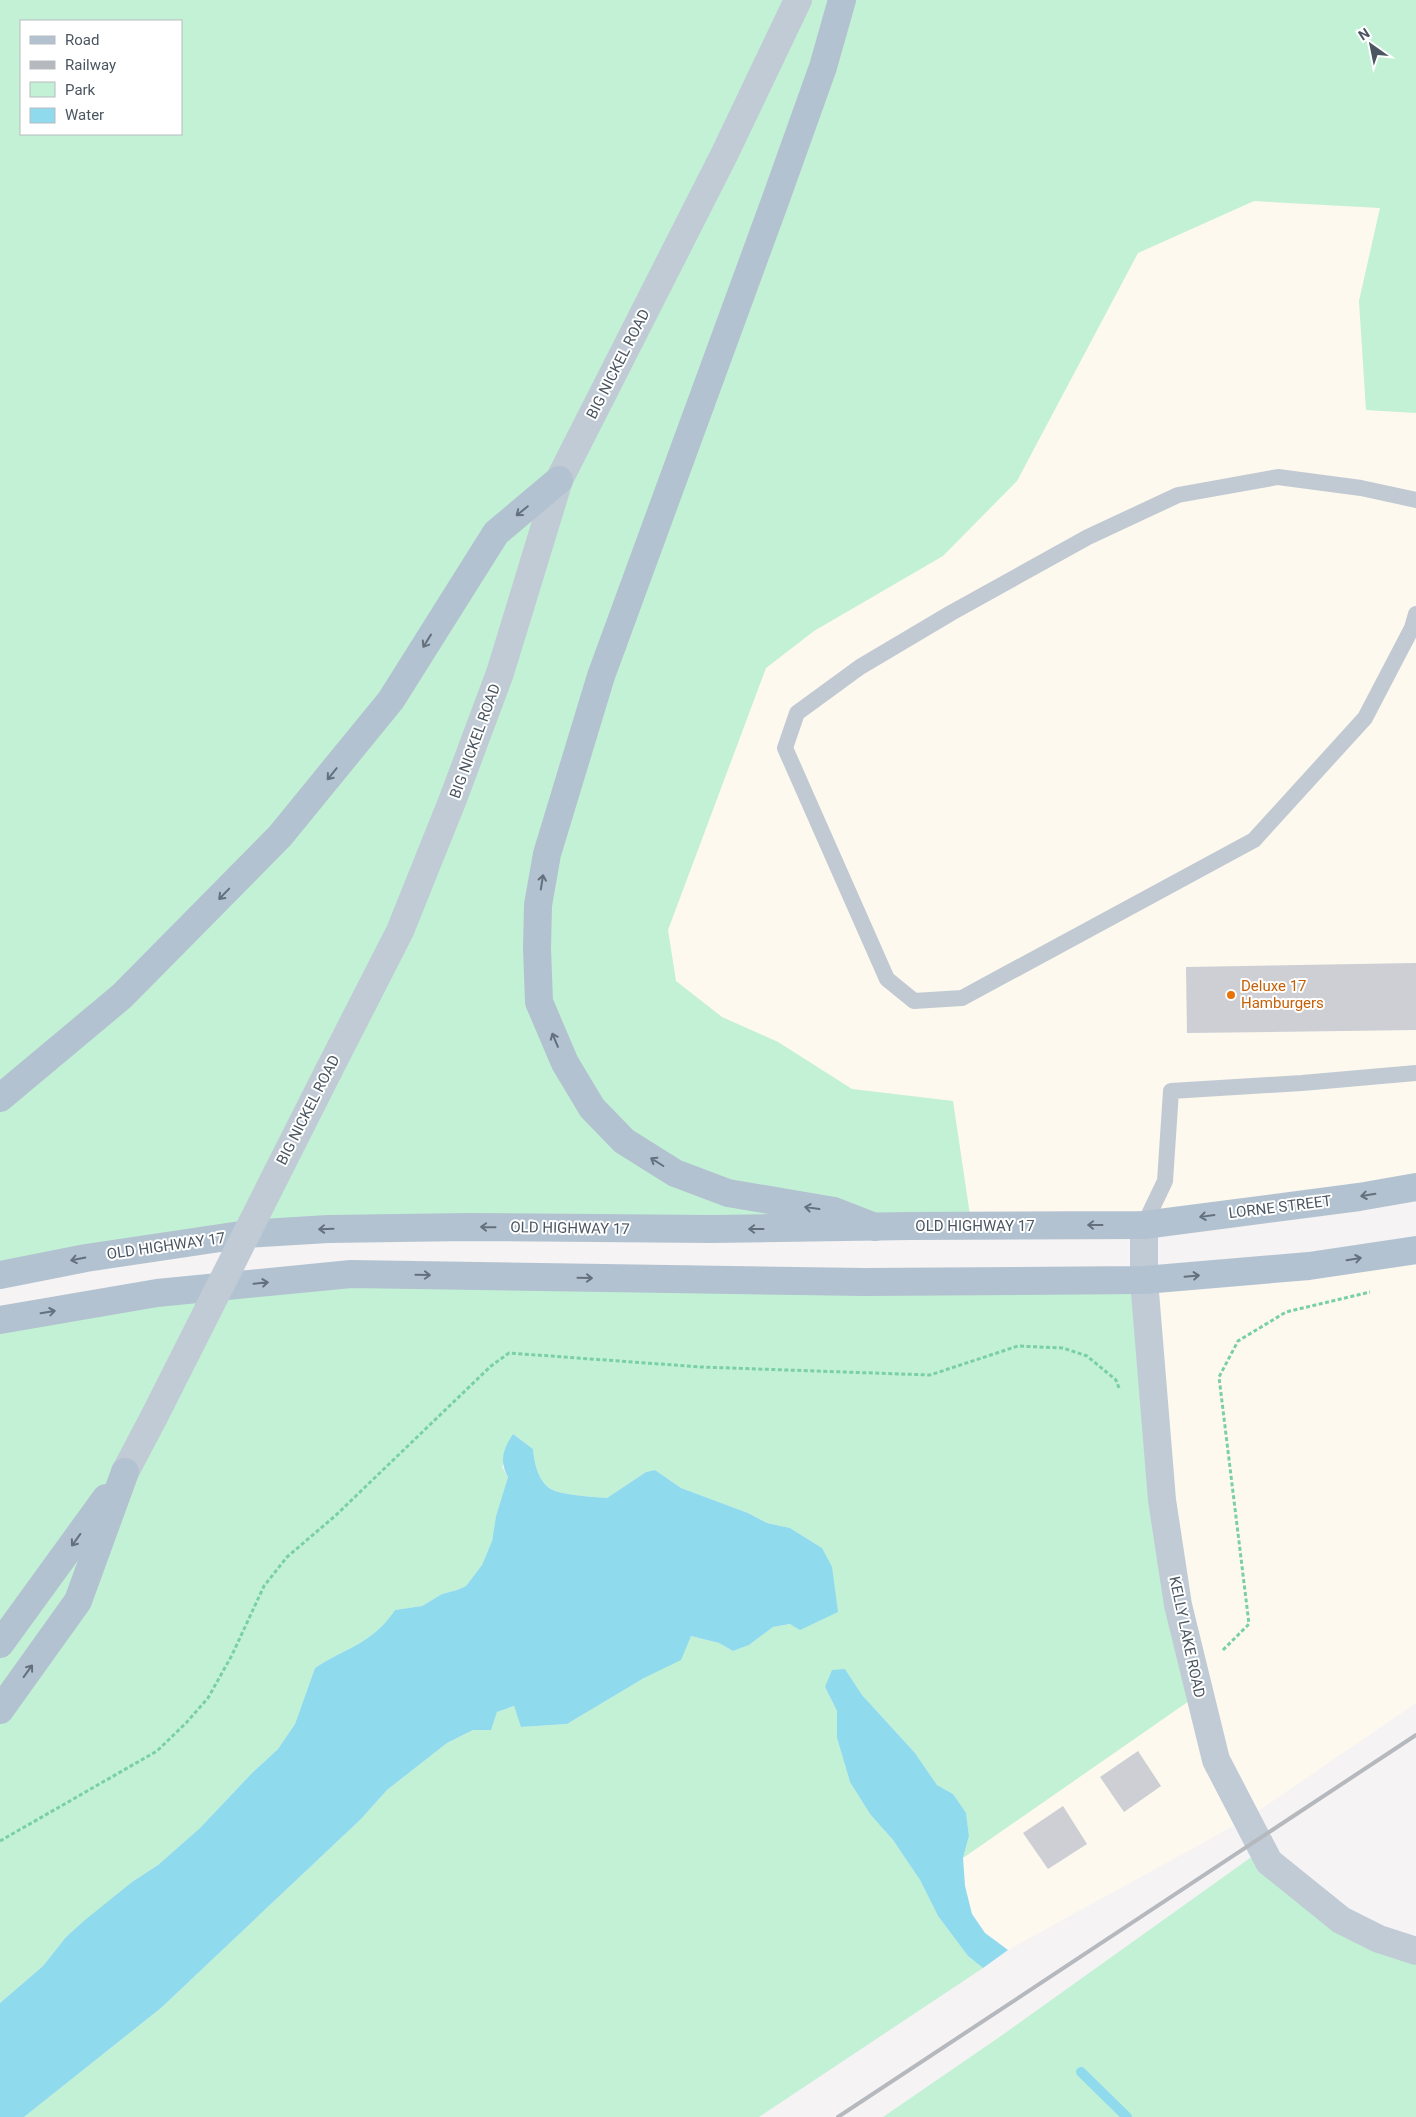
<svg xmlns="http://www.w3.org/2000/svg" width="1416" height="2117" viewBox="0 0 1416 2117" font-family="Roboto,sans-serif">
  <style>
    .commercial { fill: #fdf9ef }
    .green { fill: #c3f1d5; fill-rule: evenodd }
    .water { fill: #90daee }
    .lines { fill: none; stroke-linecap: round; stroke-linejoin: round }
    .stream { stroke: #90daee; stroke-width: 10 }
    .building { fill: #cdcfd5 }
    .path { stroke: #7ad0a6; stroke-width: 3; stroke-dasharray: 4 2.5; stroke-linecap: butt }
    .lane { stroke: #c1cad2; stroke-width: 16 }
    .secondary { stroke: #c1cbd6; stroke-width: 28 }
    .primary { stroke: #b3c2d1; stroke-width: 28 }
    .rail { stroke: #b5b8bd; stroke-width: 4 }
    .secondary-bridge { stroke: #c1cbd6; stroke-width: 28 }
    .oneway { stroke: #64717d }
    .food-dot { fill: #e8710a; stroke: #fff; stroke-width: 2 }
    .labels { text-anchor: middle; stroke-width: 4; stroke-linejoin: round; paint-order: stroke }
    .street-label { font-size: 15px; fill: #4a5661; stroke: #fff }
    .food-label { font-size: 15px; fill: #c56008; stroke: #fff; text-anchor: start }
  </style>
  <rect width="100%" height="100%" fill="#f5f3f3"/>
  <g class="commercial">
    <polygon points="1254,201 1380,208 1359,301 1366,410 1416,413 1416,1183 1293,1202 971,1222 953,1101 852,1089 778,1042 722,1017 676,981 668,930 766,668 814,631 1090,340 1138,253"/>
    <polygon points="1416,1253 1416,1703 1248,1818 1008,1950 985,1933 972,1914 965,1886 963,1858 1202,1692 1146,1282"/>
  </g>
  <g class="green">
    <path d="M0,0H1416V413L1366,410L1359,301L1380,208L1254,201L1138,253L1017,481L943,556L814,631L766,668L668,930L676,981L722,1017L778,1042L852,1089L953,1101L971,1222L468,1224L0,1273ZM21,21H181V134H21Z"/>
    <path d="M1146,1282L1202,1692L963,1858L969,1836L966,1814L953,1794L937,1785L915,1753L862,1695L845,1669L825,1687L837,1711V1738L850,1782L870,1814L893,1840L920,1880L938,1916L968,1956L983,1968L759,2117H24L161,2008L361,1819L387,1790L447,1743L473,1730L491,1729L497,1712L514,1706L522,1727L567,1724L644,1678L691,1636L719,1643L733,1651L749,1645L773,1627L791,1624L822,1548L790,1528L767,1523L748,1513L681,1488L655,1470L646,1472L607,1498C594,1497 559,1495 549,1488C538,1480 534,1462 533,1449L513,1434L502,1467L508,1477L496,1516L492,1541L482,1565L466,1586L457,1590L442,1594L422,1606L395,1610C372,1644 347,1647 315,1668L295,1724L278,1749L252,1773L200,1828L158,1865L132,1882L66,1937L43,1966L0,2003V1323L263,1285Z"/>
    <polygon points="1264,1848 1306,1890 1416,1949 1416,2117 883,2117 1001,2036"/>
  </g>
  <g class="water">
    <path d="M513,1434L533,1449C534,1462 538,1480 549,1488C559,1495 594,1497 607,1498L646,1472L655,1470L681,1488L748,1513L767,1523L790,1528L822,1548L832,1567L838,1612L800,1630L790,1624L773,1627L749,1645L733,1651L719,1643L691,1636L681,1660L644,1678L567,1724L521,1727L514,1706L497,1712L491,1730H473L447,1743L387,1790L361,1819L161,2008L24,2117H0V2003L43,1966L66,1937L85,1920L132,1882L158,1865L200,1828L252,1773L278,1749L295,1724L315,1668C347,1647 372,1644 395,1610L422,1606L442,1594L457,1590L466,1586L482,1565L492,1541L496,1516L508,1477C499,1461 503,1449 513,1434Z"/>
    <polygon points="845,1669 862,1695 915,1753 937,1785 953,1794 966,1813 969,1836 963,1858 965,1886 972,1914 985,1933 1008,1950 983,1968 968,1956 938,1916 920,1880 893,1840 870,1814 850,1782 837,1738 837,1711 825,1687 832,1670"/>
  </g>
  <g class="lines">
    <polyline class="stream" points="1081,2072 1127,2117"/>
  </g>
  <g class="building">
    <polygon points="1416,963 1416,1030 1187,1033 1186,967"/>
    <polygon points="1138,1751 1161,1786 1124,1812 1100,1777"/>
    <polygon points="1063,1806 1087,1844 1048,1869 1023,1833"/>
  </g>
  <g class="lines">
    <g class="path">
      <polyline points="1223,1650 1249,1624 1219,1377 1238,1341 1286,1312 1370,1292"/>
      <polyline points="0,1841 157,1751 186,1723 208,1698 232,1655 264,1586 287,1557 335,1516 491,1366 509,1353 701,1367 930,1375 1018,1346 1063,1348 1087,1356 1116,1380 1119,1388"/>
    </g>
    <g class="lane">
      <polyline points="1416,500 1361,488 1278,477 1178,495 1088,537 951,613 860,667 797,713 785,748 887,979 914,1001 962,998 1254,840 1365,718 1412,628 1416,614"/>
      <polyline points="1144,1225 1165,1181 1171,1091 1302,1083 1416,1073"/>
    </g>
    <g class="secondary">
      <polyline points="329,1070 400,931 453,799 500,673 559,480 724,155 798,0"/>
      <polyline points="1144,1225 1144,1280 1162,1500 1178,1605 1216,1760 1269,1862 1341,1920 1379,1939 1416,1951"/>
      <polyline points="125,1472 154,1417"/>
    </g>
    <g class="primary">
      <polyline points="842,0 823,67 774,204 601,676 547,854 538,905 537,948 539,1002 565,1063 592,1108 624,1141 675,1173 728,1193 834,1211 875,1227"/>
      <polyline points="0,1098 122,996 280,836 391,700 496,533 559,480"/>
      <polyline points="0,1275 86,1258 247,1234 328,1229 469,1227 712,1229 910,1226 1144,1225 1359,1197 1416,1187"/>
      <polyline points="0,1320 157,1293 351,1274 864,1282 1144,1280 1309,1266 1416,1250"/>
      <polyline points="0,1644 106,1498"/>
      <polyline points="0,1710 78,1601 125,1472"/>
    </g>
    <polyline class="rail" points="838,2117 1416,1735"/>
    <polyline class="secondary-bridge" points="154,1417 329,1070"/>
  </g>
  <defs><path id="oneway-shaft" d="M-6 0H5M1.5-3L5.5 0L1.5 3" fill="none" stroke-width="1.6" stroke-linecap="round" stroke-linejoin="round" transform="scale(1.25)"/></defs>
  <g class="oneway">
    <use href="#oneway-shaft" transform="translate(522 511) rotate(141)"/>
    <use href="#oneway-shaft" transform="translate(427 641) rotate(122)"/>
    <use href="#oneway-shaft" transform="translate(332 774) rotate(129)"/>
    <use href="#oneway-shaft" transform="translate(542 882) rotate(-81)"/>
    <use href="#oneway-shaft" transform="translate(224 894) rotate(134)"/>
    <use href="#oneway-shaft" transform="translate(555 1040) rotate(-113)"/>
    <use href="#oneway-shaft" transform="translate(657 1162) rotate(-148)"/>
    <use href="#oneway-shaft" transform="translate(1368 1195) rotate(171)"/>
    <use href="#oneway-shaft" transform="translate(812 1208) rotate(-172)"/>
    <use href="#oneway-shaft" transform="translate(1207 1216) rotate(172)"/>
    <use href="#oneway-shaft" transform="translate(1095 1225) rotate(180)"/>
    <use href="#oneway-shaft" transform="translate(488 1227) rotate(-179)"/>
    <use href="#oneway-shaft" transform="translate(326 1229) rotate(178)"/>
    <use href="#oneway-shaft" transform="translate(756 1229) rotate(180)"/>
    <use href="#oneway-shaft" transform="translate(78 1259) rotate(169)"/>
    <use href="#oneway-shaft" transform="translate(1354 1259) rotate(-9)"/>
    <use href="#oneway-shaft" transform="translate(423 1275) rotate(1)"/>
    <use href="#oneway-shaft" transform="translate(1192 1276) rotate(-5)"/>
    <use href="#oneway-shaft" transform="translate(585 1278) rotate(1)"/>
    <use href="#oneway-shaft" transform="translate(261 1283) rotate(-6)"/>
    <use href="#oneway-shaft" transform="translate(48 1312) rotate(-9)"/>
    <use href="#oneway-shaft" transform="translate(76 1540) rotate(126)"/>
    <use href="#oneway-shaft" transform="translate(28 1671) rotate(-54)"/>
  </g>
  <circle class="food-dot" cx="1231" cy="995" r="5"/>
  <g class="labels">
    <g class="street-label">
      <text transform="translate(618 364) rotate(-63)" y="5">BIG NICKEL ROAD</text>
      <text transform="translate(475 741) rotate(-70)" y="5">BIG NICKEL ROAD</text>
      <text transform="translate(308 1110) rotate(-63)" y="5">BIG NICKEL ROAD</text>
      <text transform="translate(1280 1207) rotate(-7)" y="5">LORNE STREET</text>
      <text x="975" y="1231">OLD HIGHWAY 17</text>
      <text transform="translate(570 1228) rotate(1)" y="5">OLD HIGHWAY 17</text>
      <text transform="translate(166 1246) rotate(-8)" y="5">OLD HIGHWAY 17</text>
      <text transform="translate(1187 1637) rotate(78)" y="5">KELLY LAKE ROAD</text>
    </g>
    <g class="food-label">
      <text x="1241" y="991">Deluxe 17<tspan x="1241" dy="17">Hamburgers</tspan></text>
    </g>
  </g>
  <rect x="20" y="20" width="162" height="115" fill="#ffffff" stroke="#b7bbc0"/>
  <rect x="30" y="36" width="25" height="8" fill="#b3c2d1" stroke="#b7bbc0"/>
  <text x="65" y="45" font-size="15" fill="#4a5661">Road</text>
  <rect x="30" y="61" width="25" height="8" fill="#b5b8bd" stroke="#b7bbc0"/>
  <text x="65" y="70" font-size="15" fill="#4a5661">Railway</text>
  <rect x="30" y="82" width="25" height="15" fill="#c3f1d5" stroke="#b7bbc0"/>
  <text x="65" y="95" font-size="15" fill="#4a5661">Park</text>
  <rect x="30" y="108" width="25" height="15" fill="#90daee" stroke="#b7bbc0"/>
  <text x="65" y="120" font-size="15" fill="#4a5661">Water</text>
  <g transform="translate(1371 45) rotate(327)" stroke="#ffffff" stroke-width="4" paint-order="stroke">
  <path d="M0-4L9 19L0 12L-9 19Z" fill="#4a5661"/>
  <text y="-8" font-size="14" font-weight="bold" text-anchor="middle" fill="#4a5661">N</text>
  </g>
</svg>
